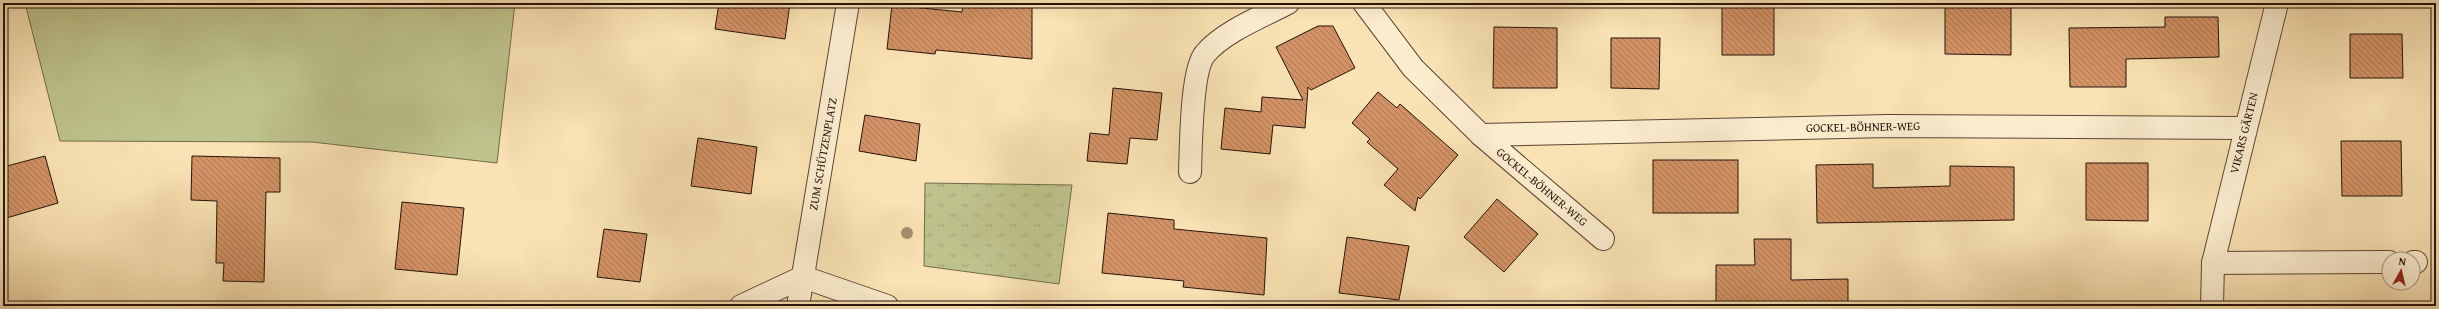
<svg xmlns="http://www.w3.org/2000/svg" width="2439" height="309" viewBox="0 0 2439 309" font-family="'Gentium Book Plus',serif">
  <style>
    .grass { fill: #bec38c; stroke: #726a4b }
    .park { fill: url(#park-tufts); stroke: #726a4b }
    .building { fill: url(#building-back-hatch); stroke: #25120a }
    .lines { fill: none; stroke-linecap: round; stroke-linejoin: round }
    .minor-casing { stroke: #5a4634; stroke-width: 24 }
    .minor { stroke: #fbecce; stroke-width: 22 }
    .tree { fill: #a2926f }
    .labels { text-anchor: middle; stroke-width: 4; stroke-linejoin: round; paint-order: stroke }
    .street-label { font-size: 12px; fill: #25120a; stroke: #fbecce }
  </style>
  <defs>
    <pattern id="park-tufts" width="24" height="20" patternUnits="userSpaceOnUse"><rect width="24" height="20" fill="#bec38c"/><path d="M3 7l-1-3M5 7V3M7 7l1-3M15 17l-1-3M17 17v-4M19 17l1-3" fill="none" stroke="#a3a677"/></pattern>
    <pattern id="building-back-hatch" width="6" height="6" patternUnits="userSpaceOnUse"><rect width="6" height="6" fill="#d39366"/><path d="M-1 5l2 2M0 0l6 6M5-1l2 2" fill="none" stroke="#ab7752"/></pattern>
  </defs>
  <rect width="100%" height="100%" fill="#f9e2b3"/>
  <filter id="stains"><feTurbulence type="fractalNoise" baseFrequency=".005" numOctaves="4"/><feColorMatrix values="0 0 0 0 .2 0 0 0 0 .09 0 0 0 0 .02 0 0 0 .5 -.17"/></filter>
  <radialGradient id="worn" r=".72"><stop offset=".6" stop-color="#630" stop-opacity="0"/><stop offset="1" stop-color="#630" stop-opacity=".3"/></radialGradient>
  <polygon class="grass" points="25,3 515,3 497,163 312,142 60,141"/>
  <polygon class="park" points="925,183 1072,185 1059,284 924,266"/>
  <g class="building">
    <polygon points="719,3 790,3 785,39 715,29"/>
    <polygon points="963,3 1032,3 1032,59 936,50 935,54 887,49 892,5 962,12"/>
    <polygon points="1774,4 1774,55 1722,55 1722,5"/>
    <polygon points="1945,7 2011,7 2011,55 1945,54"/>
    <polygon points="2165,17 2218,17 2219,57 2126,59 2126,87 2070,87 2069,28 2165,27"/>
    <polygon points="1318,26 1333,26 1355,68 1311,90 1308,87 1305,128 1273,125 1270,154 1221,149 1225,108 1261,112 1262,97 1303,100 1276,47"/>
    <polygon points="1494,27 1557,28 1557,88 1493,88"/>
    <polygon points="2350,34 2402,34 2403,78 2350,78"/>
    <polygon points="1611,38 1660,38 1659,89 1611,88"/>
    <polygon points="1113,88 1162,93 1157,140 1130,138 1127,164 1087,161 1090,133 1109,135"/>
    <polygon points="1378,92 1397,108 1400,104 1458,155 1420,199 1418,197 1415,211 1384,185 1398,169 1367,142 1370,139 1352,123"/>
    <polygon points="865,115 920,124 916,161 859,151"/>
    <polygon points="698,138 757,147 751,194 691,186"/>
    <polygon points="2341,141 2401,141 2402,196 2342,196"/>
    <polygon points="45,156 58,203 3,219 3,167"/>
    <polygon points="192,156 280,158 280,192 266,192 264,282 223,281 224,263 216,263 217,201 191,200"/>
    <rect x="1653" y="160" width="85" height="53"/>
    <polygon points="2086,163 2148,163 2148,221 2086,220"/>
    <polygon points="1873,164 1873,188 1950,186 1950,166 2014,167 2014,220 1817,223 1816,165"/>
    <polygon points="1497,199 1538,234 1504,272 1464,237"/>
    <polygon points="402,202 464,208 457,275 395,269"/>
    <polygon points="1108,213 1174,220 1174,229 1267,238 1264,295 1183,287 1184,281 1102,273"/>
    <polygon points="604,229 647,234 640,282 597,277"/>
    <polygon points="1347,237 1409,246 1399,300 1339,293"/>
    <polygon points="1754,239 1791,239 1791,280 1848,279 1848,306 1716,306 1716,265 1755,265"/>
  </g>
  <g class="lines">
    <g class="minor-casing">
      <g id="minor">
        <polyline points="1364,3 1413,68 1481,135 1603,239"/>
        <polyline points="1481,135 1888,126 2245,128"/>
        <path d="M1190,172C1191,148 1191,70 1205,54C1223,32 1263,16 1288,3"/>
        <polyline points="2413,262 2416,262"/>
        <polyline points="2213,263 2389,262"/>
        <polyline points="741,306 803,277 887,306"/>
        <polyline points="798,306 848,3"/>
        <polyline points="2212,306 2213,263 2277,3"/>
      </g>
    </g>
    <use href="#minor" class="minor"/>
  </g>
  <circle class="tree" cx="907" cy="233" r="6"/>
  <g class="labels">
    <g class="street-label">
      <text transform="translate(1863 127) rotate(-1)" y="4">GOCKEL-BÖHNER-WEG</text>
      <text transform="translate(2244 133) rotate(-76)" y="4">VIKARS GÄRTEN</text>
      <text transform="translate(823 154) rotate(-80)" y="4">ZUM SCHÜTZENPLATZ</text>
      <text transform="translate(1542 187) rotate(40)" y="4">GOCKEL-BÖHNER-WEG</text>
    </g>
  </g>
  <rect width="2439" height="309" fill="none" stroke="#f9e2b3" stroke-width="16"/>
  <rect x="4" y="4" width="2431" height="301" fill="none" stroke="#25120a" stroke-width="2"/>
  <rect x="8" y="8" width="2423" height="293" fill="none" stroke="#25120a"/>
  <g transform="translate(2401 271) rotate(8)"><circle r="19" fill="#fbecce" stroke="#a59580"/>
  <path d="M0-3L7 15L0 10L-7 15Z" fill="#8f2418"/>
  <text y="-6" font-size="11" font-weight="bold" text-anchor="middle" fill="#25120a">N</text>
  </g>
  <rect width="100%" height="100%" filter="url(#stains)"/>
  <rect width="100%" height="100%" fill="url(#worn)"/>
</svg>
